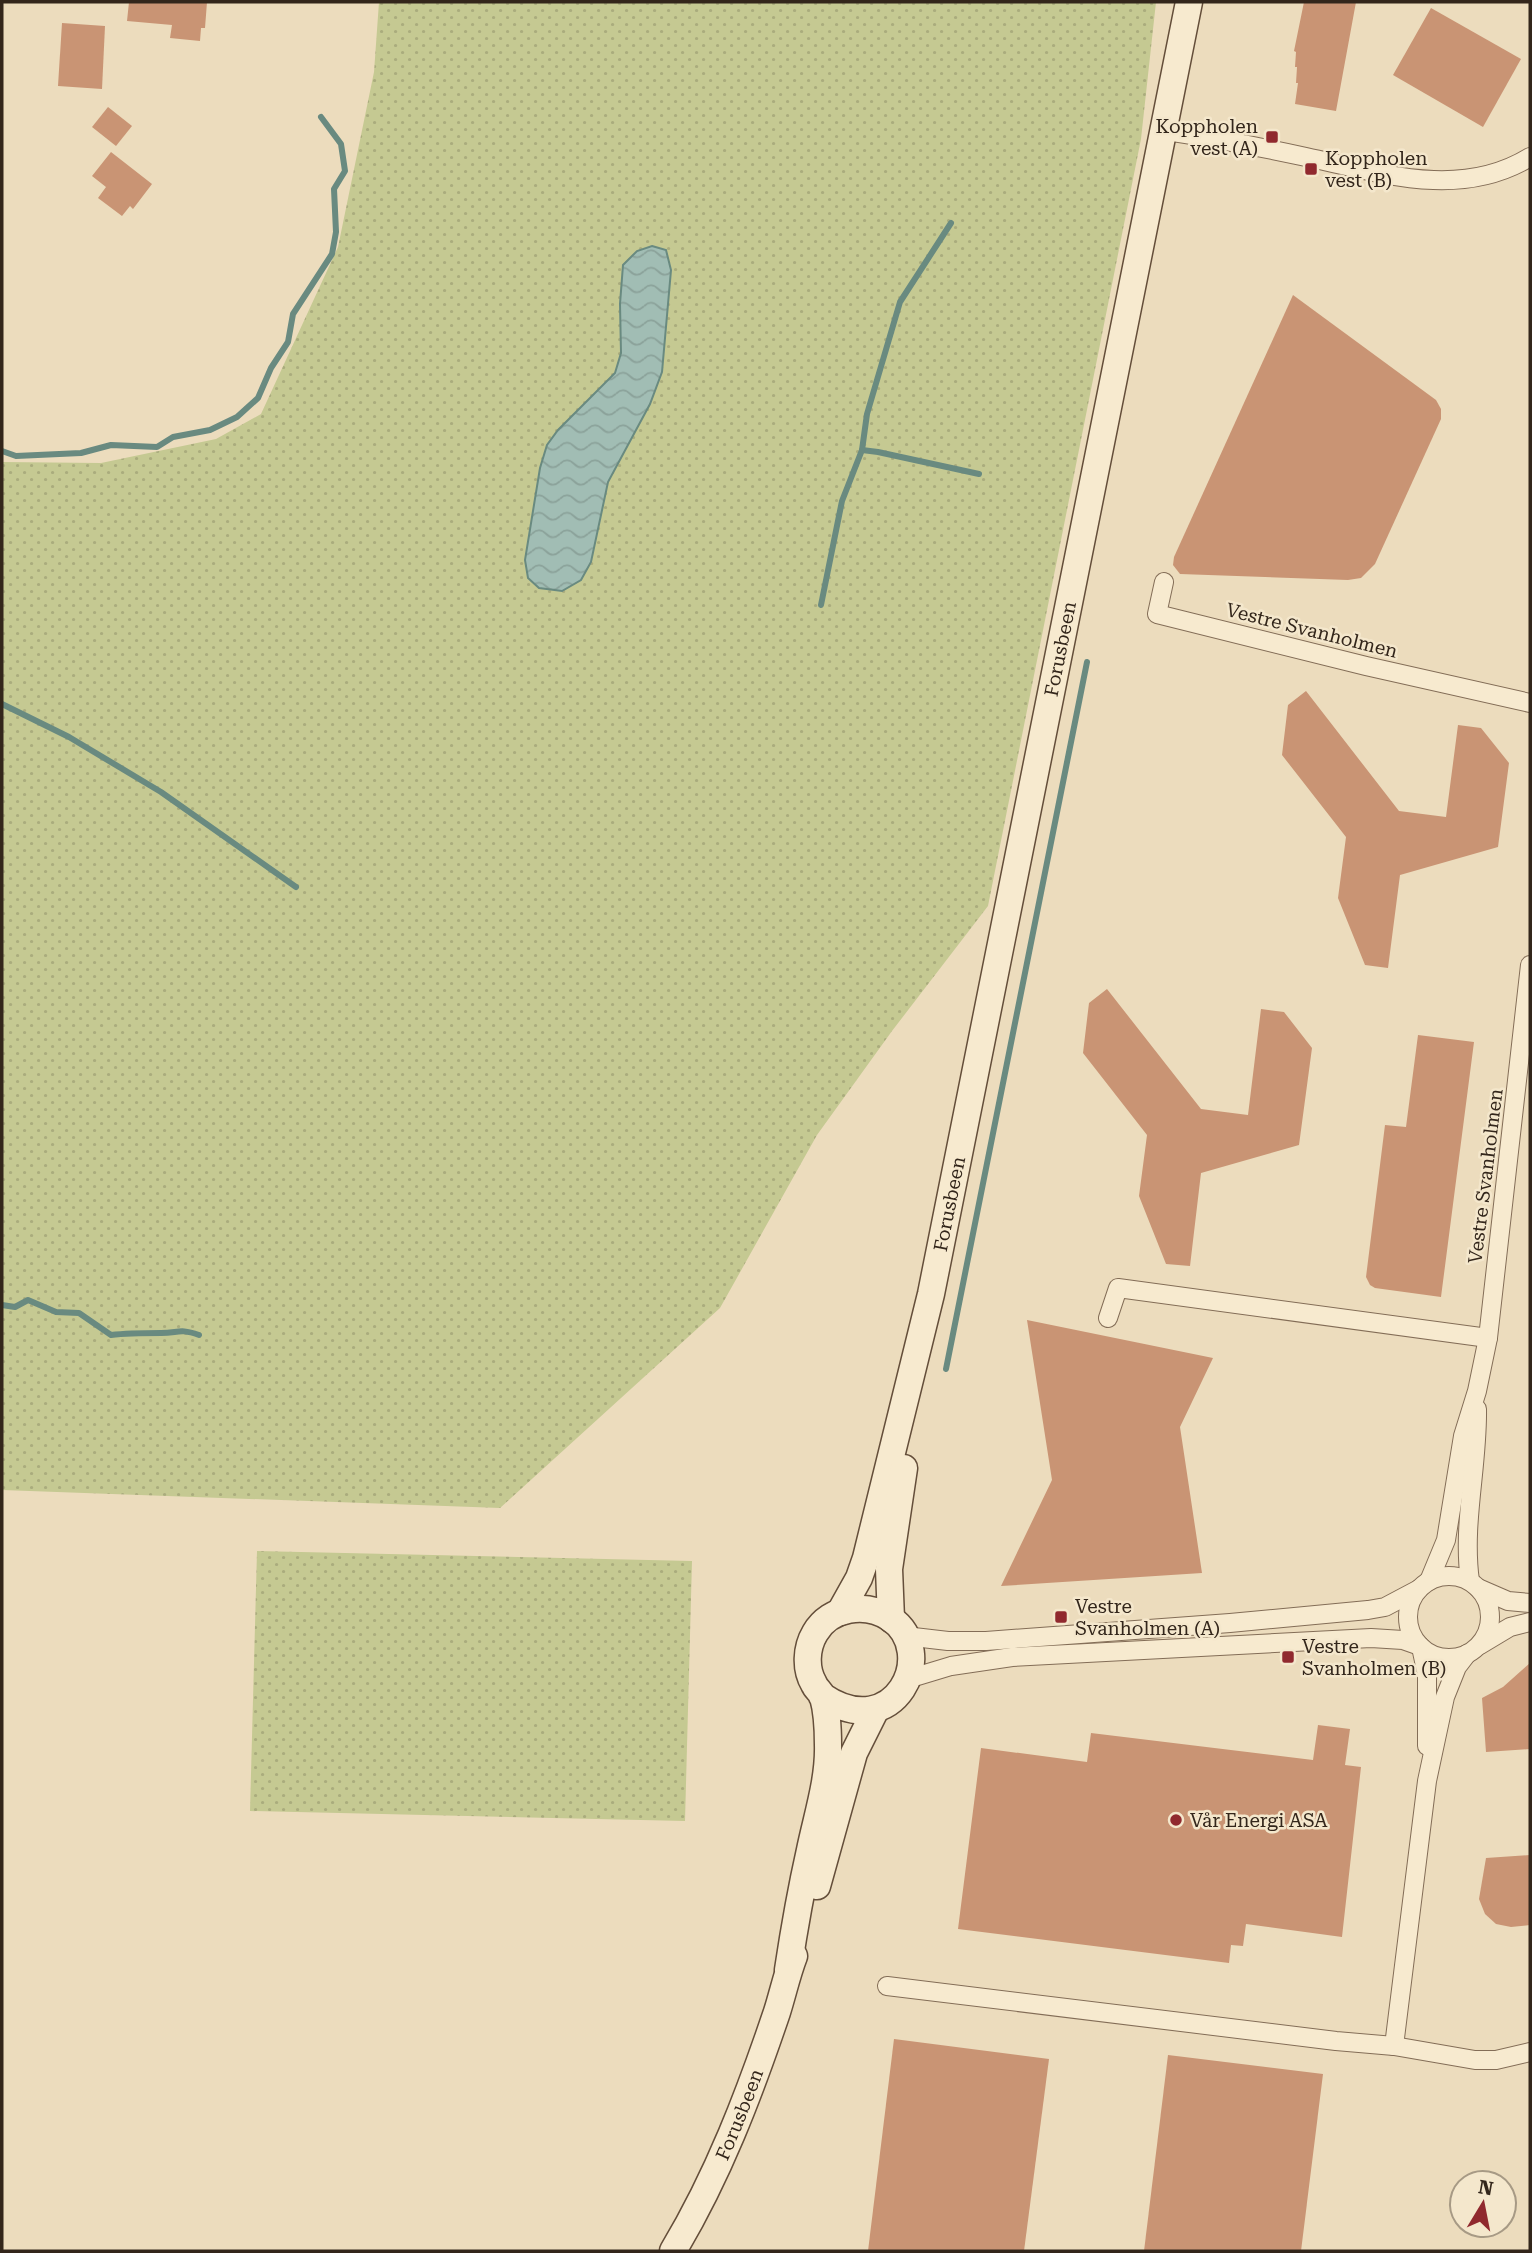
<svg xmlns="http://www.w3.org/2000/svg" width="1532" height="2253" viewBox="0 0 1532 2253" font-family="'Roboto Serif',serif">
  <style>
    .grass { fill: url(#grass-dots); fill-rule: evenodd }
    .water { fill: url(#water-waves); stroke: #698a80; stroke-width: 2 }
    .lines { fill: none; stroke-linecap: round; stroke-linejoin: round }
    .stream { stroke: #698a80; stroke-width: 6 }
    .building { fill: #c99474 }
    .minor-casing { stroke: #836d57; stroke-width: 20 }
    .secondary-casing { stroke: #644e3a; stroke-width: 29 }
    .minor { stroke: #f7eacf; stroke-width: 18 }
    .secondary { stroke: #f7eacf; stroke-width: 26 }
    .poi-dot { fill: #90292e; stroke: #f4e7cc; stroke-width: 2.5 }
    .labels { text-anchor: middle; stroke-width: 5; stroke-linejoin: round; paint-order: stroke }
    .poi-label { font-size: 19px; fill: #33261b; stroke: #f4e7cc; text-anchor: start }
    .street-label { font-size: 19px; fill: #33261b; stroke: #f4e7cc }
  </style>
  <defs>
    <pattern id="grass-dots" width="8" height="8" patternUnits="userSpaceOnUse" patternTransform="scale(1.75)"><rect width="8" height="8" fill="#c5c992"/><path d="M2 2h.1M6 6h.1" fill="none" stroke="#aaac7d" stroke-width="1.8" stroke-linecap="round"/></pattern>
    <pattern id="water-waves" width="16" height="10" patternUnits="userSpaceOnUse" patternTransform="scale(1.75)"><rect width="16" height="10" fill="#a1bdb4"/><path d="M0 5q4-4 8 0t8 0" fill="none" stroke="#8ba29a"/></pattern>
  </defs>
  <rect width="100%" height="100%" fill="#ecdcbd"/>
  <g class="grass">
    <path d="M379,2H1156L1141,139L988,906L892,1031L817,1135L720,1308L500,1508L2,1490V462L101,463L216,439L261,414L338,247L374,72ZM651,246L666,250L671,270L662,372L650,404L608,482L591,562L525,560L540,468L547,445L558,430L615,373L621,353L620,304L637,251Z"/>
    <polygon points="257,1551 692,1561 685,1821 250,1811"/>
  </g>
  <polygon class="water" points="652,246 666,250 671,270 662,372 650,404 608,482 591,562 581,580 562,591 539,588 528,578 525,560 540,468 547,445 558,430 615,373 621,353 620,304 623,265 637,251"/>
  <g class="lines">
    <g class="stream">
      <polyline points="862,450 878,452 979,474"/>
      <polyline points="2,451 16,456 81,453 111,445 157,447 173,437 210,430 237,417 258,398 271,368 288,342 293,314 332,254 336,232 334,189 345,171 341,144 321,117"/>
      <polyline points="821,605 842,501 862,450 867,414 900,302 951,223"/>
      <polyline points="2,704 69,737 161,792 296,887"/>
      <path d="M2,1305L15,1307L28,1300L56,1312L79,1313L111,1335C128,1333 143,1333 161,1333C179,1333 179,1328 199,1335"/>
      <polyline points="946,1369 1087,662"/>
    </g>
  </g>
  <g class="building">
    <polygon points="129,2 207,2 205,28 201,28 200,41 170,38 172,25 127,21"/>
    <polygon points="1304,2 1356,2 1336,111 1295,104 1298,83 1296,83 1297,67 1295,67 1296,52 1294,51"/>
    <polygon points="1431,8 1521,59 1483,127 1393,75"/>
    <polygon points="62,23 105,26 102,89 58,86"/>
    <polygon points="108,107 132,126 116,146 92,127"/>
    <polygon points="111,152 152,184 133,209 130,206 122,216 98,198 106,187 92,176"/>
    <polygon points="1293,295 1436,400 1441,409 1441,419 1375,564 1361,578 1348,580 1180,574 1173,565 1174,557"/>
    <polygon points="1306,691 1399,811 1446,817 1458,725 1481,728 1509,763 1498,847 1400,875 1388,968 1365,965 1338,898 1346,837 1282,755 1288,705"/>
    <polygon points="1107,989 1201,1109 1248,1115 1261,1009 1284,1012 1312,1048 1299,1145 1201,1173 1190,1266 1166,1264 1139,1196 1147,1135 1083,1053 1089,1003"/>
    <polygon points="1418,1035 1474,1042 1441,1297 1375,1288 1370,1285 1366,1277 1385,1125 1406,1127"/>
    <polygon points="1027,1320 1213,1358 1180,1427 1202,1573 1001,1586 1052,1480"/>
    <polygon points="1530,1663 1530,1749 1486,1752 1482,1698 1503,1687"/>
    <polygon points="1318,1725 1350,1729 1345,1765 1361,1767 1342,1937 1246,1924 1243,1946 1231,1945 1229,1963 958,1929 981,1748 1087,1762 1091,1733 1313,1760"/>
    <polygon points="1530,1855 1530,1925 1511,1927 1496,1924 1485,1914 1479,1899 1486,1858"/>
    <polygon points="894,2039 1049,2059 1024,2251 868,2251"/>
    <polygon points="1168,2055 1323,2074 1301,2251 1144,2251"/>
  </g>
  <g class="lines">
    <g class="minor-casing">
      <g id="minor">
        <path d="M1164,131C1212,137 1259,147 1306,157C1380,173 1460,200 1530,157"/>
        <polyline points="1164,582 1157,614 1366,666 1530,703"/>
        <polyline points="1108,1318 1118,1288 1488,1338"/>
        <circle cx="1449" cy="1617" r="41"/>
        <polyline points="1429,1581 1446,1540 1463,1436 1477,1391 1488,1338 1530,965"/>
        <path d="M1470,1581C1462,1524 1478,1466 1477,1409"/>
        <polyline points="1478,1588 1508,1601 1530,1603"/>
        <polyline points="905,1636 948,1641 986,1641 1230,1623 1368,1610 1385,1607 1419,1589"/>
        <polyline points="1480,1645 1510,1627 1530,1622"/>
        <polyline points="1421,1647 1427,1675 1427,1746"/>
        <polyline points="908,1679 951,1666 1012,1657 1371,1638 1403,1640 1420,1646"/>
        <polyline points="887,1986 1336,2041 1394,2046 1475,2060 1496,2060 1530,2052"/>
        <polyline points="1394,2046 1427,1781 1445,1697 1457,1667 1467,1654"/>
      </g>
    </g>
    <g class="secondary-casing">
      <g id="secondary">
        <path id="s1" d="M840,1612L859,1578L866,1558L931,1294L1189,2"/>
        <polyline points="891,1619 889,1569 904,1468"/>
        <polyline points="817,1886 854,1753 876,1709"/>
        <path d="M788,1970C794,1930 801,1890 810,1850C817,1816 829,1780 828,1745C828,1730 827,1711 823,1697C821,1692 816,1689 814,1684C805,1669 806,1648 815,1633C830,1607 866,1602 890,1618C940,1652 895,1746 822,1696"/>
        <path id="s2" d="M673,2251C718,2176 749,2095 777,2012C783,1993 787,1974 794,1956"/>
      </g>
    </g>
    <use href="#minor" class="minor"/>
    <use href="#secondary" class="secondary"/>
  </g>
  <g class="poi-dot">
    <rect x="1265" y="130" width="14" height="14" rx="3.5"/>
    <rect x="1304" y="162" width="14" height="14" rx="3.5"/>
    <rect x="1054" y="1610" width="14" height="14" rx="3.5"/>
    <rect x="1281" y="1650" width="14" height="14" rx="3.5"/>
    <circle cx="1176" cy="1820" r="7"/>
  </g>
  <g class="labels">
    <g class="poi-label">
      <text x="1258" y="133" text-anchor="end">Koppholen<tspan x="1258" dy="22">vest (A)</tspan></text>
      <text x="1325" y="165">Koppholen<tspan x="1325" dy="22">vest (B)</tspan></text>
      <text x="1075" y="1613">Vestre<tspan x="1075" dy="22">Svanholmen (A)</tspan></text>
      <text x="1302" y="1653">Vestre<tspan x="1302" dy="22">Svanholmen (B)</tspan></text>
      <text x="1190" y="1827">Vår Energi ASA</text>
    </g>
    <g class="street-label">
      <text transform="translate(1312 630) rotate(14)" y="7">Vestre Svanholmen</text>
      <text dy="7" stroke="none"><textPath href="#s1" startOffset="990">Forusbeen</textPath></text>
      <text transform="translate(1485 1176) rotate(-83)" y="7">Vestre Svanholmen</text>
      <text dy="7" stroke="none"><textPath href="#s1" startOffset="424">Forusbeen</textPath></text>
      <text dy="7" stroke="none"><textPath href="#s2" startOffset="152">Forusbeen</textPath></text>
    </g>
  </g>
  <rect width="1532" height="2253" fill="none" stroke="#33261b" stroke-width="7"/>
  <g transform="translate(1483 2204) rotate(10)"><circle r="33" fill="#f4e7cc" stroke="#a79a85" stroke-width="2"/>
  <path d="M0-5L12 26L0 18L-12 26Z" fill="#90292e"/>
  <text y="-10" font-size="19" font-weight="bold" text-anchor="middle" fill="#33261b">N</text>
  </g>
</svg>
